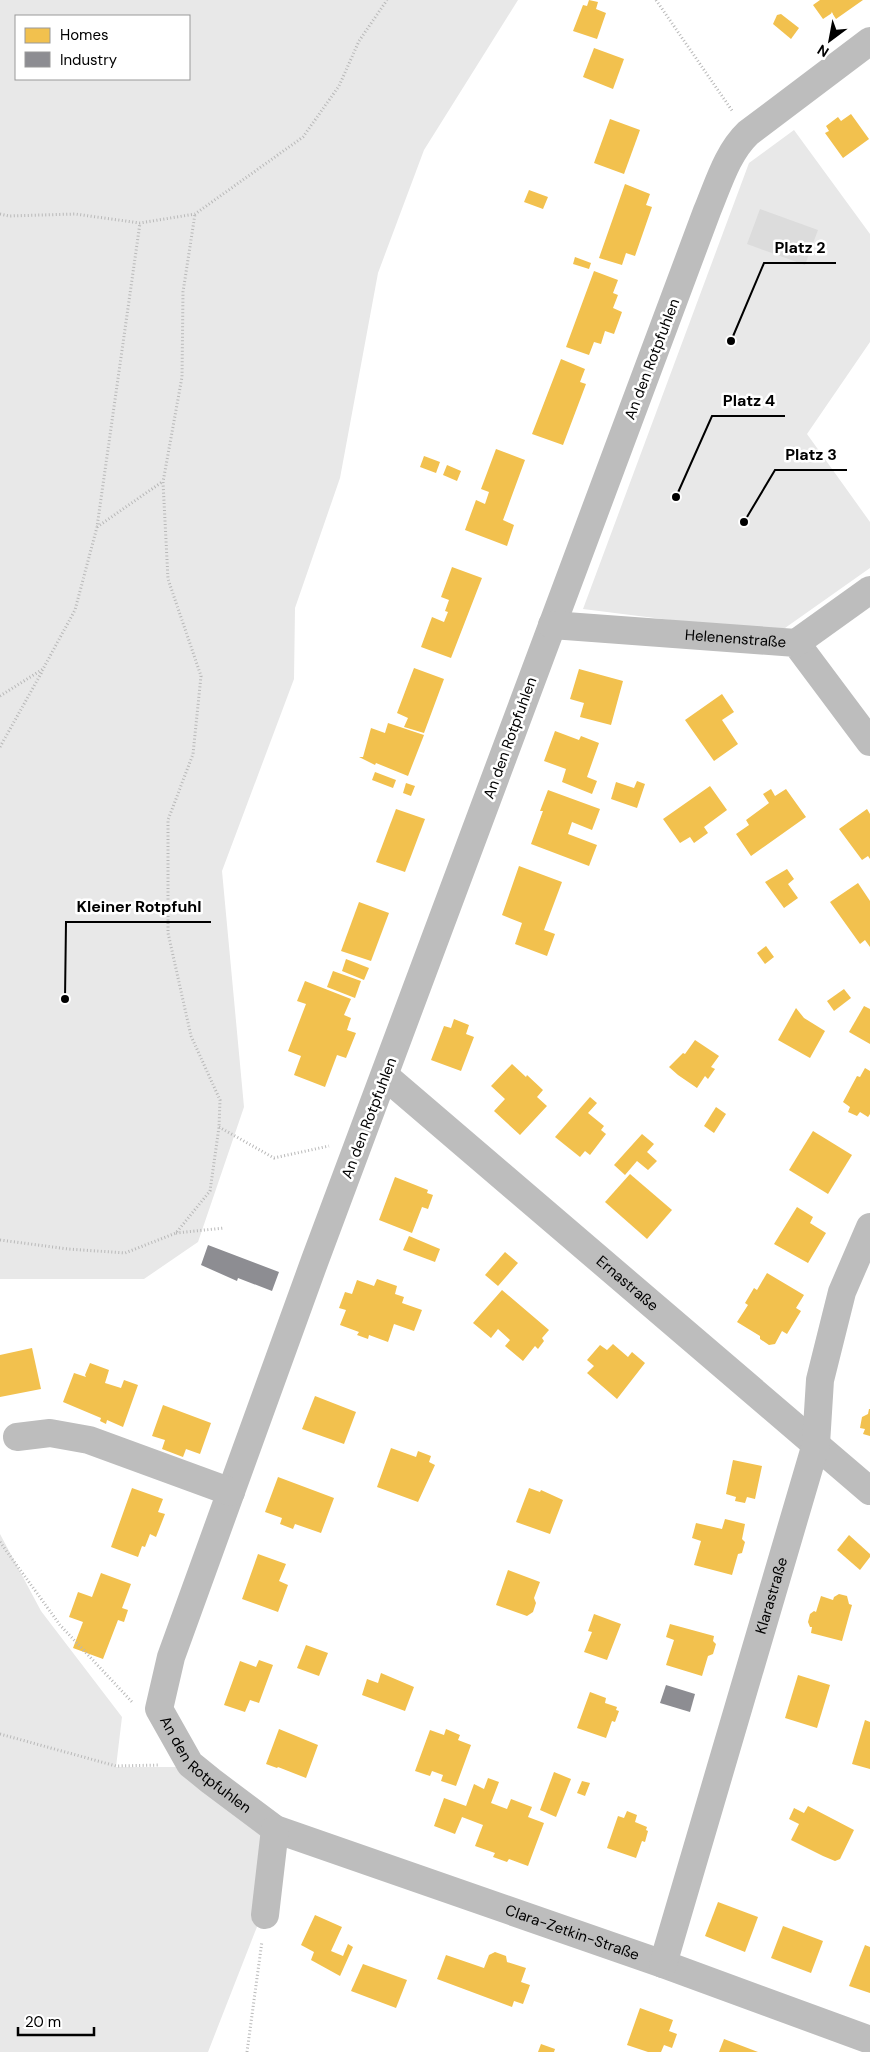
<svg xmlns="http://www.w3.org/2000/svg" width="870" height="2052" viewBox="0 0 870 2052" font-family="'DM Sans',sans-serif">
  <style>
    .green { fill: #e8e8e8; fill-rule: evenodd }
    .homes { fill: #f2c14e }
    .industry { fill: #8d8d92 }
    .building { fill: #dcdcdc }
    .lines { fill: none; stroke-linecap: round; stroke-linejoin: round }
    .path { stroke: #b8b8b8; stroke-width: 3; stroke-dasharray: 1 2.5; stroke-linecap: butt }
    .minor { stroke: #bdbdbd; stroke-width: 28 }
    .labels { text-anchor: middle; stroke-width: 5; stroke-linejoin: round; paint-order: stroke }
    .street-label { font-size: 15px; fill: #000; stroke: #fff }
    .leader { fill: none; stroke: #000; stroke-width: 2 }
    .callout-dot { fill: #000; stroke: #fff; stroke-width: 2 }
    .callout-label { font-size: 16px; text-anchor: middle; font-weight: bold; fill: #000; stroke: #fff; stroke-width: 5; stroke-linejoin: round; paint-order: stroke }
  </style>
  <rect width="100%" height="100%" fill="#fff"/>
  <g class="green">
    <path d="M0,0H518L424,150L378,273L340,478L295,608L294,679L222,871L244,1107L198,1242L144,1279H0ZM16,16H189V79H16Z"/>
    <polygon points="794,130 870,234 870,342 807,434 870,522 870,568 785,628 766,632 583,609 749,163"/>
    <polygon points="0,1534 41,1611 122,1717 116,1767 190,1767 273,1830 262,1914 208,2052 0,2052"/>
  </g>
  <g class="homes">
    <polygon points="589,0 598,2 596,9 606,13 597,39 573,31 583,5 587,6"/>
    <polygon points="820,0 863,0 836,19 832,13 823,19 813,5"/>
    <polygon points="781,14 799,28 791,39 773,24 777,15"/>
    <polygon points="594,48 624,59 613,89 583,77"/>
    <polygon points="851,114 869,139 843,158 825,133 829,131 826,126 838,117 841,121"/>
    <polygon points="610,119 640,130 624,174 594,163"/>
    <polygon points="625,184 650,194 646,205 652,207 635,256 626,253 622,265 599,258"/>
    <polygon points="529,190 548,197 543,209 524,202"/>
    <polygon points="575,257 591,263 589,269 573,264"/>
    <polygon points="594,271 618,280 613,293 618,295 613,308 622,312 614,334 605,331 601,344 594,342 589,355 566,347"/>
    <polygon points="561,359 585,369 580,382 586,384 563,445 532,434"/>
    <polygon points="496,449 525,460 503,520 514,525 507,546 465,530 476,500 485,504 489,492 481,489"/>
    <polygon points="424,456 440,462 436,473 420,467"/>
    <polygon points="447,465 461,471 457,481 443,475"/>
    <polygon points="452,567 482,578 451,658 421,647 432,617 444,622 448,612 445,611 449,600 441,597"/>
    <polygon points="414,668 444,679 424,733 404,727 408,718 397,713"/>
    <polygon points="579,669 623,681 611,725 580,717 584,703 570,699"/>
    <polygon points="722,694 734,712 722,720 738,744 714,761 685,720"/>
    <polygon points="388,723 424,735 408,776 376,763 375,765 359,757 363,757 371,728 385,733"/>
    <polygon points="555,731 579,740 581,736 599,743 587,777 597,781 592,794 562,782 566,769 544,761"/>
    <polygon points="375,772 396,780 393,788 372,780"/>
    <polygon points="637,781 645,784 637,808 611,799 616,782 634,788"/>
    <polygon points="406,783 415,786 411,796 403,793"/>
    <polygon points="710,786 727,810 704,827 708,833 694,843 690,837 680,843 663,819"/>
    <polygon points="771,789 775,796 786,789 806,817 751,856 736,834 749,825 746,820 769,803 763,794"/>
    <polygon points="548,790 600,809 592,830 572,822 568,834 597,845 589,866 531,844 543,811 540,811"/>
    <polygon points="396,809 425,819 405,872 376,862"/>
    <polygon points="867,809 870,814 870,859 868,856 862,860 839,829"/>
    <polygon points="519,866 562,882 544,930 555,934 547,956 515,944 522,923 502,915"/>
    <polygon points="787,869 794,879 788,884 798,898 784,908 765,882"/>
    <polygon points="858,883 870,901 870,947 865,940 860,944 830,902"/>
    <polygon points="359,902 389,913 371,961 341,951"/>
    <polygon points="766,946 774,957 765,964 757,953"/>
    <polygon points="346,959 369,968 364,980 342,971"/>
    <polygon points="333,971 361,981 355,998 327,987"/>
    <polygon points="305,981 351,999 344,1015 351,1018 347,1030 356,1033 346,1058 337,1055 325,1087 294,1075 301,1056 288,1051 306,1004 297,1001"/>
    <polygon points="844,989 851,998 834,1011 827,1001"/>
    <polygon points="864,1006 870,1009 870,1044 849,1032"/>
    <polygon points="796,1008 804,1018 825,1031 810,1058 778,1040"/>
    <polygon points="454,1019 469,1025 466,1034 474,1037 461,1071 431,1060 444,1026 451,1028"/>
    <polygon points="695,1040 719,1056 711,1067 715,1069 708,1079 705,1076 697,1088 678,1075 669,1067 683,1053 685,1054"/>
    <polygon points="512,1064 526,1077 527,1075 543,1090 537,1097 547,1106 520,1135 494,1111 505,1099 491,1086"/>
    <polygon points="865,1068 870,1071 870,1114 868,1117 860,1112 857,1116 848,1112 850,1107 843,1102 857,1076 860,1077"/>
    <polygon points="590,1097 597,1103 588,1113 604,1126 601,1130 606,1134 590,1155 585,1151 580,1157 555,1137"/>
    <polygon points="716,1107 726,1114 714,1133 704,1126"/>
    <polygon points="813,1131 852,1155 828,1194 789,1170"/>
    <polygon points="642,1134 654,1144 647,1152 657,1161 648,1170 637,1161 625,1175 614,1165"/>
    <polygon points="630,1174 672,1210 647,1239 605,1202"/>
    <polygon points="395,1177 428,1190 427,1193 433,1195 428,1209 422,1207 412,1233 379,1220"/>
    <polygon points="797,1207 813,1217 810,1223 826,1233 808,1263 774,1244"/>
    <polygon points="409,1236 440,1249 435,1262 403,1250"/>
    <polygon points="505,1252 518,1263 498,1286 485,1275"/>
    <polygon points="767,1273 804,1295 796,1308 801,1311 787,1334 782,1331 775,1344 769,1345 760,1339 760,1336 737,1322 748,1305 745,1303 754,1288 757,1290"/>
    <polygon points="377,1279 397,1286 395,1294 404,1297 402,1303 422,1310 414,1331 394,1324 388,1342 369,1335 368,1339 357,1335 359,1332 340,1325 346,1310 339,1308 345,1292 352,1294 357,1280 374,1286"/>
    <polygon points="502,1290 549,1330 542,1338 544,1341 538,1349 535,1346 523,1361 505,1346 510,1340 498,1329 491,1338 473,1323"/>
    <polygon points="613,1344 628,1357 632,1352 645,1363 617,1399 587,1373 594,1366 587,1360 600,1345 607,1350"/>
    <polygon points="32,1348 41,1389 0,1397 0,1355"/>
    <polygon points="90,1363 109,1370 105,1383 121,1388 124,1380 138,1385 123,1427 107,1420 106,1424 100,1421 101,1418 63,1402 74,1373 86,1377 85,1375"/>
    <polygon points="315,1396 356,1412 344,1444 302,1429"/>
    <polygon points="163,1405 211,1423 200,1454 186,1449 183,1457 162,1449 165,1440 152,1436"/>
    <polygon points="869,1409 870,1409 870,1436 863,1434 865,1429 860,1428 862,1417 868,1414"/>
    <polygon points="391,1448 416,1457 418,1451 431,1456 429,1462 435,1465 418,1502 377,1487"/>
    <polygon points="733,1460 762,1466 755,1499 747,1497 745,1503 735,1501 736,1497 726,1494"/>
    <polygon points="278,1477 334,1498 321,1533 295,1524 293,1529 280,1524 282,1518 265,1512"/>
    <polygon points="132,1488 163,1499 158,1512 165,1514 156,1537 150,1534 145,1547 142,1546 138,1557 111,1547"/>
    <polygon points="529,1488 540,1492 541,1490 563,1500 550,1534 516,1522"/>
    <polygon points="725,1519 745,1524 742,1539 745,1542 742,1553 738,1554 732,1575 694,1565 701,1541 692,1538 696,1523 722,1529"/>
    <polygon points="849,1535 870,1554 870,1557 860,1570 837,1550"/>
    <polygon points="258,1554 286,1564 279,1581 288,1585 278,1612 242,1599"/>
    <polygon points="508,1570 540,1582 534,1598 536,1603 533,1612 527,1616 496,1605"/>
    <polygon points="101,1573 131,1584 122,1608 128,1610 124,1622 118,1620 103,1659 73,1648 83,1622 69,1617 78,1592 92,1597"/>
    <polygon points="839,1594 847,1596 849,1604 852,1605 842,1641 811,1633 812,1627 810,1627 808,1622 810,1614 814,1611 816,1612 821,1596 833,1600 834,1597"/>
    <polygon points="594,1614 621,1624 607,1660 584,1652 592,1632 588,1631"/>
    <polygon points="670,1624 714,1636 713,1641 716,1644 713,1654 708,1656 702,1676 666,1665 674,1640 666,1637"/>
    <polygon points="306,1645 328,1653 319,1676 297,1668"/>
    <polygon points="259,1660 273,1665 259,1703 250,1700 245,1712 224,1705 240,1661 256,1667"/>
    <polygon points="381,1673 414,1687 405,1711 362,1695 367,1679 378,1683"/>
    <polygon points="798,1675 830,1685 817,1728 785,1718"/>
    <polygon points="590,1692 606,1698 605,1703 617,1707 616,1710 619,1711 615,1722 612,1721 606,1738 577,1728"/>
    <polygon points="865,1720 870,1722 870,1769 852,1764"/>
    <polygon points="279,1729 318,1745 306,1778 278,1767 277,1768 266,1764"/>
    <polygon points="446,1729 460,1735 458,1740 471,1745 456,1786 441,1781 443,1775 432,1771 430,1776 415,1771 430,1730 444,1735"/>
    <polygon points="554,1772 571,1779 556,1817 540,1810"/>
    <polygon points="488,1778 499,1782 491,1803 507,1809 511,1799 532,1807 528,1817 544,1823 528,1866 509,1859 507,1862 493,1857 495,1853 475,1846 483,1825 462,1817 455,1834 434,1826 444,1798 466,1806 474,1784 484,1789"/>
    <polygon points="582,1781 590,1783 585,1796 577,1793"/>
    <polygon points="808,1806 854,1830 840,1859 835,1861 823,1856 791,1840 799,1824 789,1819 794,1808 804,1813"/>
    <polygon points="627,1811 637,1815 635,1822 647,1827 646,1830 648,1831 645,1842 642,1841 636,1858 607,1848 618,1816 624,1818"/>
    <polygon points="718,1902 758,1917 745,1952 705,1936"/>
    <polygon points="315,1915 342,1927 331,1951 343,1956 348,1944 353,1947 340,1976 311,1960 314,1952 301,1945"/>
    <polygon points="783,1926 823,1941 811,1973 771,1958"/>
    <polygon points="865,1945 870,1947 870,1993 849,1986"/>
    <polygon points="495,1952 506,1956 507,1962 526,1968 521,1982 530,1985 523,2004 514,2001 512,2007 437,1979 446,1955 484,1968 489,1955"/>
    <polygon points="363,1964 407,1980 396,2008 351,1991"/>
    <polygon points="640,2008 673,2020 669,2031 677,2034 672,2048 664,2045 661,2052 648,2052 627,2045"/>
    <polygon points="724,2039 758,2052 719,2052"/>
    <polygon points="541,2044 555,2049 554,2052 538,2052"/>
  </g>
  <g class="industry">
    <polygon points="208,1245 279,1272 272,1291 238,1278 237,1281 201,1265"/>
    <polygon points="666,1685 695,1694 690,1712 660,1703"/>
  </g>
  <polygon class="building" points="760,209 818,230 805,265 747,244"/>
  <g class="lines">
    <g class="path">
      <polyline points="656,0 733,112"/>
      <polyline points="0,214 9,216 75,214 140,223 195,214 303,137 339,86 359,41 387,0"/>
      <polyline points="97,527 162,482"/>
      <polyline points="0,696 43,669 75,610 97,527 140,223"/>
      <polyline points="0,747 43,670"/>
      <polyline points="219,1127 274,1158 329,1146"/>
      <polyline points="176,1233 224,1228"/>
      <polyline points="0,1240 68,1249 125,1253 176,1233 210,1191 219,1127 220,1100 191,1036 168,933 168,820 193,754 201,676 168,579 163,482 182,377 183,292 195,214"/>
      <polyline points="0,1542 60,1625 133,1703"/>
      <polyline points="0,1734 116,1766 160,1765"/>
      <polyline points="247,2052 262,1941"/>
    </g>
    <g class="minor">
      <path id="s1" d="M870,41L748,133C727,153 718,185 707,211L315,1260L171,1657L159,1709L190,1764L211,1781L275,1829L663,1964L870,2040"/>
      <path id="s2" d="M552,625L796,643L870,742"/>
      <polyline points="796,643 870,590"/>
      <path id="s3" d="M385,1076L870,1491"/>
      <polyline points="17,1437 50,1433 89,1440 231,1492"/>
      <polyline points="265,1915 275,1829"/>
      <path id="s4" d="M663,1964L816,1444L820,1380L842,1292L870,1227"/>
    </g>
  </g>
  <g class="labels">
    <g class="street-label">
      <text transform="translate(652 359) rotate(-69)" y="5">An den Rotpfuhlen</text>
      <text dy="5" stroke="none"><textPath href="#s2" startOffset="184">Helenenstraße</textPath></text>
      <text transform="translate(510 738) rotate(-70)" y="5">An den Rotpfuhlen</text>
      <text transform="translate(369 1118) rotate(-69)" y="5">An den Rotpfuhlen</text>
      <text dy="5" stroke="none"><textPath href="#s3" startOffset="319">Ernastraße</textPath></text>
      <text dy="5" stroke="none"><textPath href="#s4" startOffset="384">Klarastraße</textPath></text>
      <text dy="5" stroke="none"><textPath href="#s1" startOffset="1911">An den Rotpfuhlen</textPath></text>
      <text dy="5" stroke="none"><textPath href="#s1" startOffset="2322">Clara-Zetkin-Straße</textPath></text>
    </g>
  </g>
  <path class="leader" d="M731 341L764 263H836M676 497L712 416H785M744 522L775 470H847M65 999L66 922H211"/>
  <g class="callout-dot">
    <circle cx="731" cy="341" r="5"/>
    <circle cx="676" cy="497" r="5"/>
    <circle cx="744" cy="522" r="5"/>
    <circle cx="65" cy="999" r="5"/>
  </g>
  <g class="callout-label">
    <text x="800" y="253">Platz 2</text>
    <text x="749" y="406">Platz 4</text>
    <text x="811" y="460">Platz 3</text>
    <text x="139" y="912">Kleiner Rotpfuhl</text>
  </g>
  <rect x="15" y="15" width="175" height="65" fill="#ffffff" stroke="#999999"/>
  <rect x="25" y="28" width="25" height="15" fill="#f2c14e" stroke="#999999"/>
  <text x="60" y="40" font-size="15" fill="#000000">Homes</text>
  <rect x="25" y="52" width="25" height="15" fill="#8d8d92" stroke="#999999"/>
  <text x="60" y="65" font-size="15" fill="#000000">Industry</text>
  <g transform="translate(830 40) rotate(212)" stroke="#ffffff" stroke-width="4" paint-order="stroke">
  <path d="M0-4L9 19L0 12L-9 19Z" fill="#000000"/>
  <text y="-8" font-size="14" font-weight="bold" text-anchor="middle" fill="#000000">N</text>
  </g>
  <path d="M18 2027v8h76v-8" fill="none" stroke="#000000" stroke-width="2.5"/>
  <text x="25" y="2027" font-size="15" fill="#000000" stroke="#ffffff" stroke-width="4" paint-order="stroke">20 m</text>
</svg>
